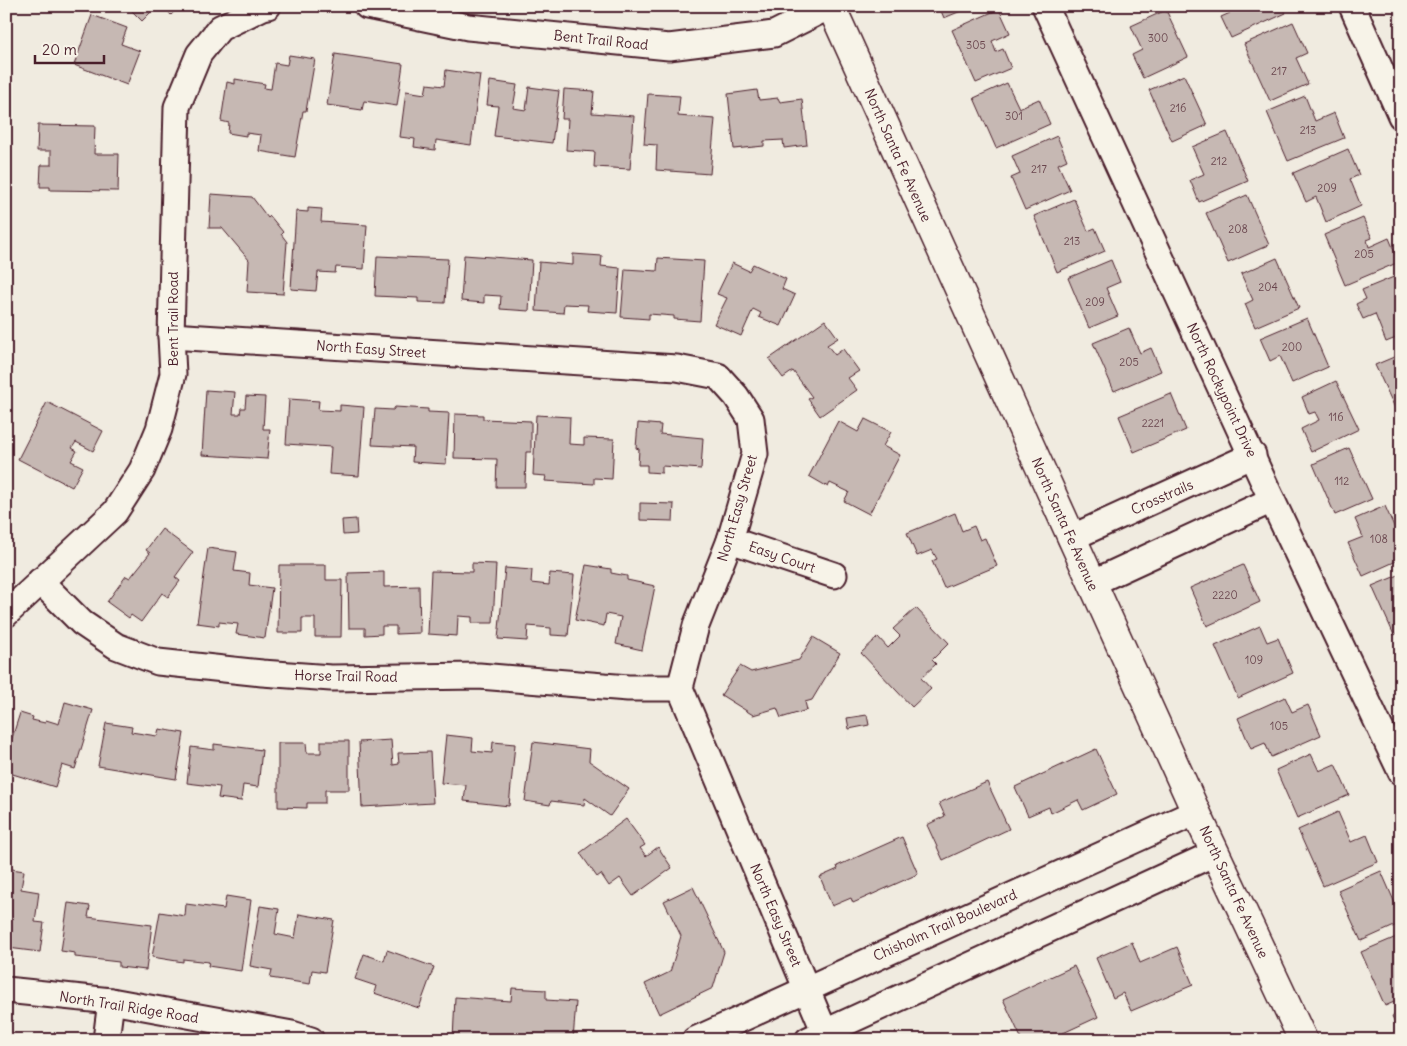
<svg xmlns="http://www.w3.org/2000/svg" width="1407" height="1046" viewBox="0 0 1407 1046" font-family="Delius,sans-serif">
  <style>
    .building { fill: #c6b8b3; stroke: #4a1f2b }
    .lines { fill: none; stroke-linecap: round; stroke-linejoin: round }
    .minor-casing { stroke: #4a1f2b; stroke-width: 29 }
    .secondary-casing { stroke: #4a1f2b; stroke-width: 31 }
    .minor { stroke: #f7f3e8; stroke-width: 25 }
    .secondary { stroke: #f7f3e8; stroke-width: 28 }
    .labels { text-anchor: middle; stroke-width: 4; stroke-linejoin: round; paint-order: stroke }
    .number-label { font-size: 11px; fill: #69454d }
    .street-label { font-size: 14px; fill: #4a1f2b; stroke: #f7f3e8 }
  </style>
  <rect width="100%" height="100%" fill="#f0ebe0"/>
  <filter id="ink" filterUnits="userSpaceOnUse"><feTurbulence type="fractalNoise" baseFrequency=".02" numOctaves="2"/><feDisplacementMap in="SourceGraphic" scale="10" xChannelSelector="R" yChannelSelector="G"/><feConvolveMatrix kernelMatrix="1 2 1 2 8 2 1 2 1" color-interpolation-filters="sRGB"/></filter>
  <g filter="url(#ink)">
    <g class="building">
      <polygon points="127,6 157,6 142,21"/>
      <polygon points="163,6 180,6 171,15"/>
      <polygon points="939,6 973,6 944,18"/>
      <polygon points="1227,6 1282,6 1286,13 1231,38 1221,17 1230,13"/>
      <polygon points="999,9 1010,33 992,41 996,52 1003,49 1011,68 976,83 952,30"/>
      <polygon points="1166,10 1188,57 1143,78 1132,55 1142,50 1131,26"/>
      <polygon points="92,15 127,28 121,44 140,51 127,85 74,65"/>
      <polygon points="1293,22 1307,53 1296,58 1308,84 1270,101 1244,44"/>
      <polygon points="335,54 403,64 397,106 364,101 362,110 327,105"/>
      <polygon points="289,55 315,59 306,111 303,111 295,157 259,151 261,135 246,133 246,136 228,133 229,123 221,121 227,82 235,84 235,79 265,84 264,88 271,89 275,63 287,65"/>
      <polygon points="446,70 480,75 471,145 436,140 435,150 414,147 415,139 400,137 406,91 425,94 427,84 444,86"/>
      <polygon points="1184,75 1207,125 1172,141 1149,90"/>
      <polygon points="490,81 517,85 513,108 526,110 529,87 559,91 552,143 494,136 498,106 487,105"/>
      <polygon points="1007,83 1019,108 1039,99 1050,124 996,148 974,98"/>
      <polygon points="564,89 594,91 592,113 634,116 630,169 594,167 595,152 566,150 568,119 562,119"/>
      <polygon points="757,90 759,100 778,98 780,102 802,99 807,145 784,148 783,140 764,141 764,146 734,149 728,94"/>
      <polygon points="648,94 680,96 678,116 715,119 710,174 656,170 657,145 644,144"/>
      <polygon points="1305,96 1315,121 1334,113 1344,138 1288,161 1267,112"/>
      <polygon points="38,125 95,126 94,154 119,154 118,191 50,190 50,187 40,187 41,165 51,165 51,151 37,151"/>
      <polygon points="1227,132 1248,181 1199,202 1190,180 1204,174 1192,147"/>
      <polygon points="1057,136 1067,160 1058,164 1070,190 1025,210 1011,178 1020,174 1012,156"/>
      <polygon points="1348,149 1359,175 1350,179 1361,206 1326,222 1316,197 1306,202 1293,173"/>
      <polygon points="211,194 252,197 268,218 270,216 283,232 281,234 287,242 283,294 247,292 249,260 222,228 209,228"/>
      <polygon points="1247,195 1269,245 1228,263 1206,213"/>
      <polygon points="1074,199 1088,231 1095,228 1105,251 1057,272 1034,216"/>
      <polygon points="308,208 322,209 321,222 367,225 364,269 336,267 335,273 318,272 316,291 291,289 296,211 308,212"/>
      <polygon points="1363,218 1372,238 1367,240 1369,247 1389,238 1399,262 1345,285 1324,235"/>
      <polygon points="573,254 602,256 601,266 620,268 617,313 587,311 588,305 564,304 563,313 536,311 539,262 573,265"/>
      <polygon points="464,255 532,260 529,311 500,309 501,296 484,295 484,303 461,301"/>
      <polygon points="377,256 448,259 445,303 418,302 418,298 375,296"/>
      <polygon points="658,258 704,261 700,321 674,319 674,316 649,314 649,319 621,317 625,269 657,271"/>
      <polygon points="1277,258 1299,308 1255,327 1245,304 1253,300 1241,274"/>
      <polygon points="1111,260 1120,282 1106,288 1118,316 1089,328 1068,278"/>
      <polygon points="732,263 749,271 753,264 786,279 782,289 795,295 781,326 759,317 761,313 753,309 741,336 714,324 727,298 717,294"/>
      <polygon points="1401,274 1401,336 1386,342 1375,314 1363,319 1356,304 1366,299 1362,290"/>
      <polygon points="1307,318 1328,367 1292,383 1280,356 1270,361 1260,338"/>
      <polygon points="825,320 838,338 827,345 835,355 843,349 859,371 848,378 857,390 820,416 808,399 812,397 793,371 783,378 769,359"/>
      <polygon points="1129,328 1140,353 1151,348 1161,371 1114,391 1093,343"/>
      <polygon points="1401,354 1401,406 1395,408 1375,365"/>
      <polygon points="1336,381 1359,429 1311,452 1301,429 1319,420 1315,412 1309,414 1302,397"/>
      <polygon points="206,390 235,392 233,414 240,414 241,408 245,408 246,396 265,397 263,429 270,429 267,459 202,455"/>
      <polygon points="1171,394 1186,430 1134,452 1119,416"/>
      <polygon points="289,399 319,401 318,410 340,411 340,405 364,407 359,476 329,474 331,447 286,444"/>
      <polygon points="47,402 103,431 93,451 76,442 72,448 77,451 71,461 83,467 72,487 18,459"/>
      <polygon points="395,407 428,409 428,412 449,413 446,464 412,462 413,447 372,445 375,409 393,410"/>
      <polygon points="455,414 483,415 483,419 531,421 531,452 526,452 525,487 496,487 497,459 454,458"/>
      <polygon points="536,415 570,417 569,444 584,445 584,438 614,439 612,479 594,478 594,484 545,481 546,476 533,475"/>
      <polygon points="865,419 891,432 883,446 900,455 869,514 844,501 849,492 830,483 828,487 809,476 838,421 858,432"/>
      <polygon points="638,423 661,425 660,434 703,438 701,469 662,466 662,473 647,472 647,465 638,465 639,449 636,448"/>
      <polygon points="1349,448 1372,499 1335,515 1313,464"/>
      <polygon points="640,503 674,504 673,521 640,520"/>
      <polygon points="1385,506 1401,542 1401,559 1363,576 1348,543 1363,537 1355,519"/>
      <polygon points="955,513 962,531 974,526 980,540 985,538 997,566 944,588 932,561 937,559 932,550 917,556 907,533"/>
      <polygon points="356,519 357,534 343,535 342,520"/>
      <polygon points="162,529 193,552 175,577 180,581 168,597 162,593 141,622 131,615 129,618 107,602 126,576 130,578 150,553 146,550"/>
      <polygon points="208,548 237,552 234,571 250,573 249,585 272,588 265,638 236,634 238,624 219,622 219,626 197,623"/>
      <polygon points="472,563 496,564 493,623 472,623 472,617 458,616 457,636 428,634 431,571 472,572"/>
      <polygon points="279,565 326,565 326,580 342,580 341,637 315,637 315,618 302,618 302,633 278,633"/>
      <polygon points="586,565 611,569 611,573 627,576 627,580 655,586 642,650 616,644 621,617 606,614 604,626 575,620"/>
      <polygon points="1243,565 1260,602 1207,626 1190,588"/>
      <polygon points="505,568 532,570 531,583 549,585 550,573 574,575 568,636 551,635 551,628 528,626 527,641 498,639"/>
      <polygon points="384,572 384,587 419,586 420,633 396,634 396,626 382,626 382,634 365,635 365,628 349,628 348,573"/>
      <polygon points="1401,574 1401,632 1394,635 1372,586"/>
      <polygon points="916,608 949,643 932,660 936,664 921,678 931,689 912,707 861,653 878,637 888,648 900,636 893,629"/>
      <polygon points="1260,626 1267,642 1278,638 1293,673 1238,698 1215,646"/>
      <polygon points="813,637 840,653 812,700 805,702 807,710 781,718 777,708 753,715 721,695 740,666 751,672 799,660"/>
      <polygon points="1285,697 1292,712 1308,705 1321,735 1271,757 1265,743 1251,749 1238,718"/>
      <polygon points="65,702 93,710 75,769 62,765 55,787 6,772 6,757 20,713 33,717 32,720 45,723 46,720 59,724"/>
      <polygon points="867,715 869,725 849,729 847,718"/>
      <polygon points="106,723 132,727 131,732 157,736 159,729 184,733 176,779 98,766"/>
      <polygon points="446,735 473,738 472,751 492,753 493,742 515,744 509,806 464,801 466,785 441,783"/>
      <polygon points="391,740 393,765 399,764 398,753 430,752 433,803 362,807 359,742"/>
      <polygon points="321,741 349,741 349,790 325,790 325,803 307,803 307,808 278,807 278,743 306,743 307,753 321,753"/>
      <polygon points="533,742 590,749 589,761 629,789 610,816 585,798 584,805 551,801 550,805 525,801"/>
      <polygon points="214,744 262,750 258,787 243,785 241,801 218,798 220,787 187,783 191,747 214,750"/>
      <polygon points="1096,749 1117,794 1083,810 1078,800 1051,813 1049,807 1028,816 1015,787"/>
      <polygon points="1311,754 1319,771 1335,764 1349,795 1297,818 1276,770"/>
      <polygon points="987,782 1009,829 943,860 927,825 945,816 939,803"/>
      <polygon points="1338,812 1351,842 1367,835 1378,862 1323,886 1298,830"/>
      <polygon points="626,819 645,845 640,848 646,856 658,847 672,868 633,896 620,878 609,886 601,874 597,877 580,853"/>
      <polygon points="902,837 918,874 853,903 851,898 832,906 820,877 838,869 837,866"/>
      <polygon points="6,868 24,871 21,889 39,892 35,922 44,923 40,952 8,948 11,926 6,925"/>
      <polygon points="1381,871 1401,917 1401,923 1361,941 1338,890"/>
      <polygon points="693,887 724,952 713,988 659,1014 645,984 670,972 681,936 664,901"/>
      <polygon points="226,896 251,900 241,971 208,966 209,962 183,959 183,962 152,957 160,912 185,916 186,904 224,909"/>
      <polygon points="68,903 90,906 88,917 152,925 146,970 119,967 119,962 75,957 75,953 61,951"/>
      <polygon points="260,906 279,909 275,934 295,938 299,914 334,920 325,972 312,970 310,984 270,978 272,970 250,966"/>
      <polygon points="1401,935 1401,999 1385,1006 1361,952"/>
      <polygon points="1132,942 1140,963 1177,947 1193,985 1131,1011 1123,993 1113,998 1096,958"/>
      <polygon points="387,950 434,967 419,1008 374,993 376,986 355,979 364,954 384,961"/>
      <polygon points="1074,966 1098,1017 1048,1040 1022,1040 1003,999"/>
      <polygon points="512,988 546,990 546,1000 576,1002 573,1040 453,1040 455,997 511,1001"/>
      <polygon points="1401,1012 1401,1035 1392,1016"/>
    </g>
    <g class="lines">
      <g class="minor-casing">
        <g id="minor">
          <polyline points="367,6 468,27 669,47 774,34 830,6"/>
          <polyline points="1045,6 1272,500 1401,772"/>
          <polyline points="1352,6 1401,116"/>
          <polyline points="171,336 677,368 718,376 736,396 751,419 755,454 730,540 696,626 680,688 828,1040"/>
          <polyline points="1071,538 1253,455"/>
          <polyline points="730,540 834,575"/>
          <polyline points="40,581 82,623 116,646 158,662 262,673 331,678 479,676 628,688 680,688"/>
          <polyline points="1092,583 1272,500"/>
          <polyline points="6,614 115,512 142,470 159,429 173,374 171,336 177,107 199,54 220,28 263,7 268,6"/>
          <polyline points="6,990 111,1001 292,1034 311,1040"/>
          <polyline points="106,1040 111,1001"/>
          <polyline points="695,1040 1196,812"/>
          <polyline points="808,1040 1215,853"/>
        </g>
      </g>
      <g class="secondary-casing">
        <polyline id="secondary" points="831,6 1196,812 1303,1040"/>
      </g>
      <use href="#minor" class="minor"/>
      <use href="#secondary" class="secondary"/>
    </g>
  </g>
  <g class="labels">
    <g class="number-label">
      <text x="1158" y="42">300</text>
      <text x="976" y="49">305</text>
      <text x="1279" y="75">217</text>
      <text x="1178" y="112">216</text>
      <text x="1014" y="120">301</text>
      <text x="1308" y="134">213</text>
      <text x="1219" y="165">212</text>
      <text x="1039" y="173">217</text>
      <text x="1327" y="192">209</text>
      <text x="1238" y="233">208</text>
      <text x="1072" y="245">213</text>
      <text x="1364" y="258">205</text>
      <text x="1268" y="291">204</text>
      <text x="1095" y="306">209</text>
      <text x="1292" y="351">200</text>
      <text x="1129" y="366">205</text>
      <text x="1336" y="421">116</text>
      <text x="1153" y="427">2221</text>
      <text x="1342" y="485">112</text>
      <text x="1379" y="543">108</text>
      <text x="1225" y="599">2220</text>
      <text x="1254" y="664">109</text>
      <text x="1279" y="730">105</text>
    </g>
    <g class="street-label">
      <text transform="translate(601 40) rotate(6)" y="5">Bent Trail Road</text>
      <text transform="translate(898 155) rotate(66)" y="5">North Santa Fe Avenue</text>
      <text transform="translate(173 319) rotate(-90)" y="5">Bent Trail Road</text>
      <text transform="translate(371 349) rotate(4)" y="5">North Easy Street</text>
      <text transform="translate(1222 390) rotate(65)" y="5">North Rockypoint Drive</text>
      <text transform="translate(1162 497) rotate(-24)" y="5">Crosstrails</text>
      <text transform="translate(737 508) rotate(-74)" y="5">North Easy Street</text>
      <text transform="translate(1065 524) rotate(66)" y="5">North Santa Fe Avenue</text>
      <text transform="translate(782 557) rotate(19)" y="5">Easy Court</text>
      <text transform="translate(346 676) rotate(1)" y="5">Horse Trail Road</text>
      <text transform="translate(1234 892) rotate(65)" y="5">North Santa Fe Avenue</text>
      <text transform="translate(776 915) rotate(67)" y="5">North Easy Street</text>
      <text transform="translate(945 925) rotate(-24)" y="5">Chisholm Trail Boulevard</text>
      <text transform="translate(129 1007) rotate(9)" y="5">North Trail Ridge Road</text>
    </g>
  </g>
  <rect width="1407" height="1046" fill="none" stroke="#f7f3e8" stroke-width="25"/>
  <rect x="12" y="12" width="1382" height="1021" fill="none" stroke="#4a1f2b" stroke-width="2" filter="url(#ink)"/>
  <path d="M35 55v8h69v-8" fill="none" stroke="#4a1f2b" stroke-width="2.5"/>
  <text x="42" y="55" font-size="15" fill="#4a1f2b" stroke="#f7f3e8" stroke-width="4" paint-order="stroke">20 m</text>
</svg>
